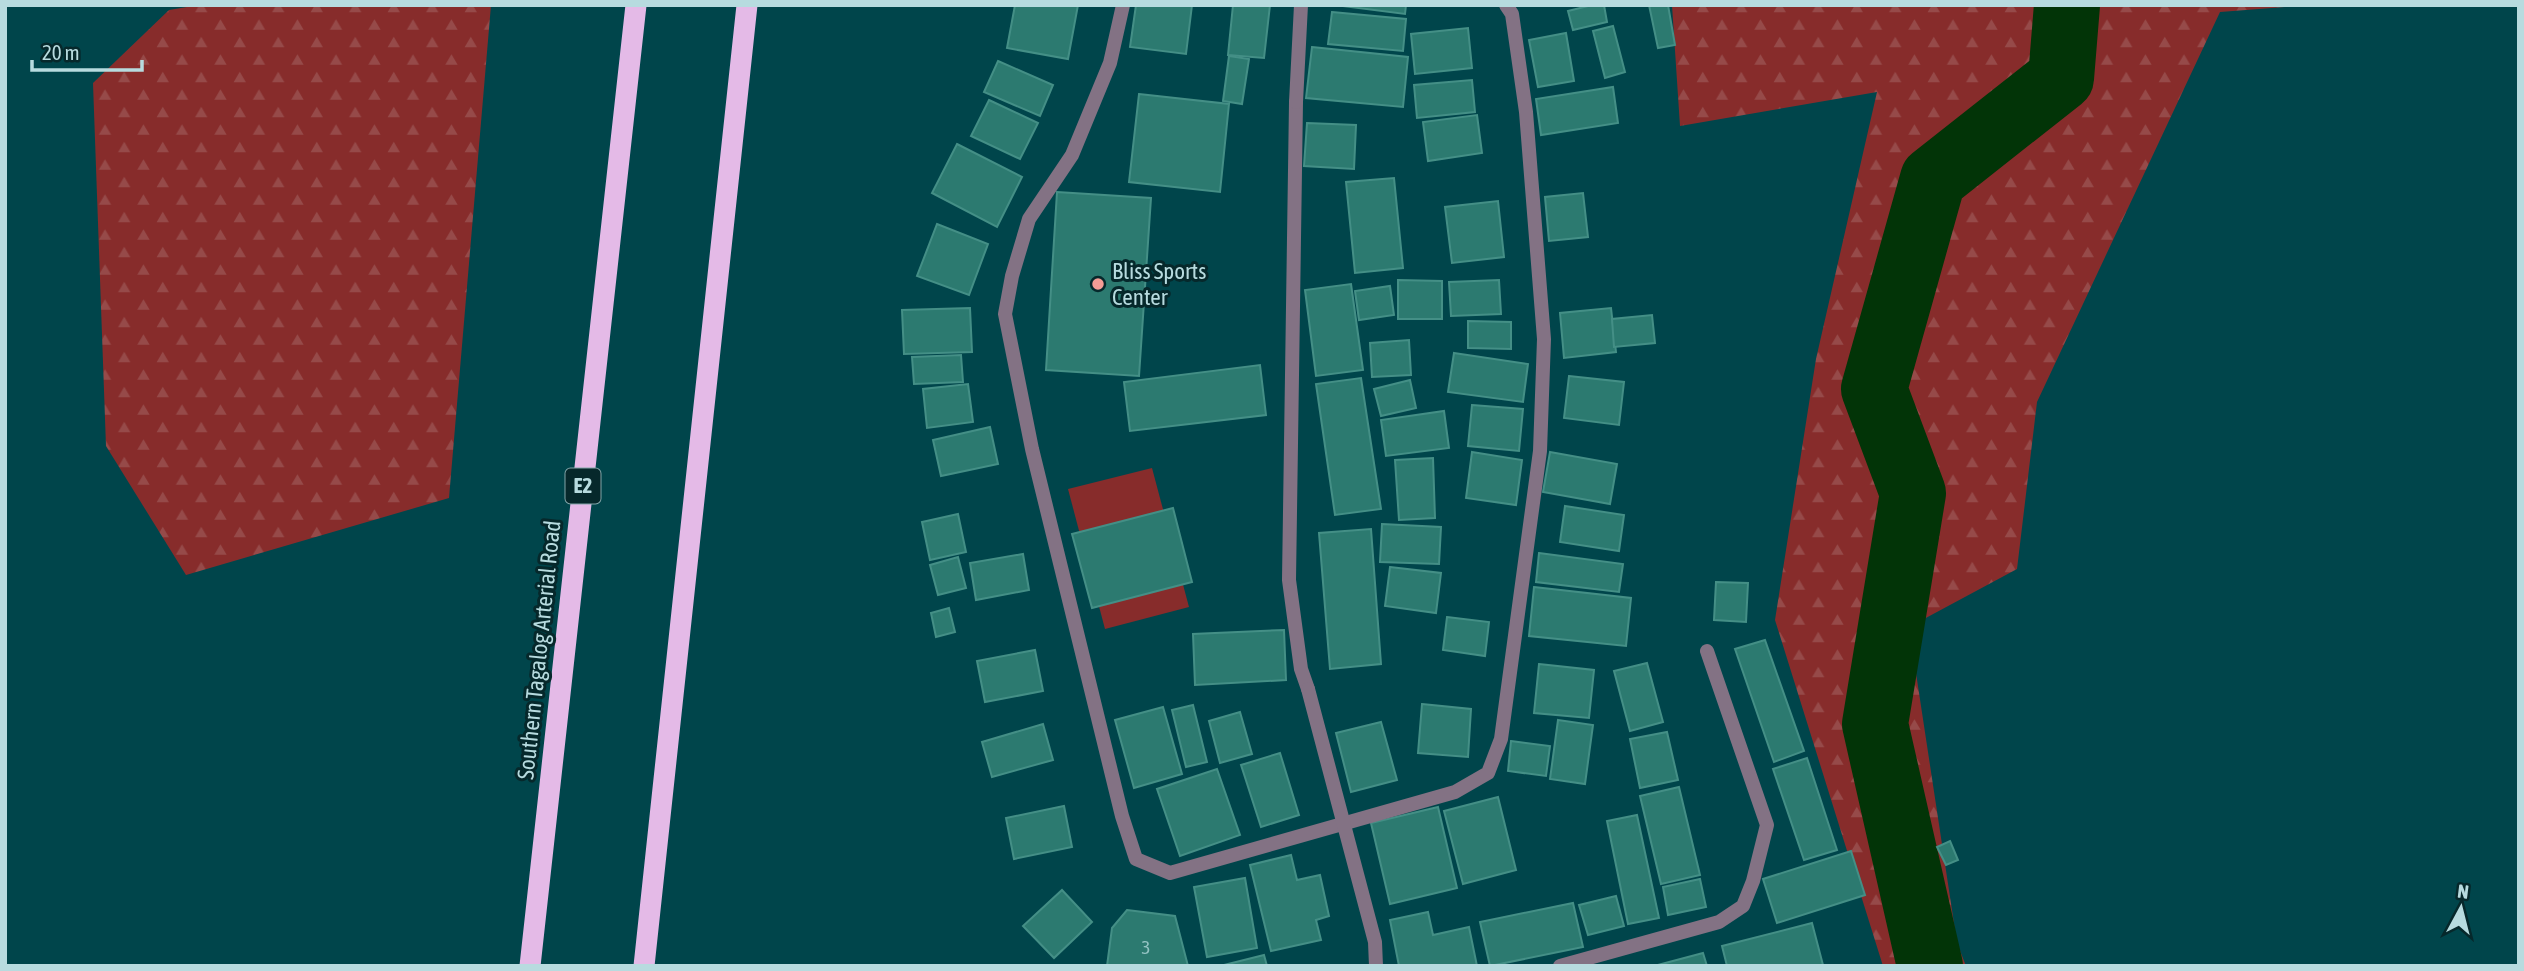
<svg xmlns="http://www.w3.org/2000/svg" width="2524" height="971" viewBox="0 0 2524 971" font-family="'Asap Condensed',sans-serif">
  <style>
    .forest { fill: url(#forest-firs) }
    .pitch { fill: #872c2b }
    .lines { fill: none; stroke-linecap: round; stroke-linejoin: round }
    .river { stroke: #023407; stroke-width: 66 }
    .building { fill: #2c7a70; stroke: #448f86; stroke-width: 2 }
    .service { stroke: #837284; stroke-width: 14 }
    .minor { stroke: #837284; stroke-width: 14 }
    .motorway { stroke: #e4bae7; stroke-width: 21 }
    .poi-dot { fill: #f59c95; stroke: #06282b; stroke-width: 2.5 }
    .labels { text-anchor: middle; stroke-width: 6; stroke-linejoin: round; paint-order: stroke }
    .number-label { font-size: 19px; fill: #94c3c3 }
    .shield { fill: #06282b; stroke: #82a5a9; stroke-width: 2 }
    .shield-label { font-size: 21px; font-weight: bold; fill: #b7dbdf }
    .poi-label { font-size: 23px; fill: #b7dbdf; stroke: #06282b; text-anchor: start }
    .street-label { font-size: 23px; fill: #b7dbdf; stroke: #06282b }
  </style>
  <defs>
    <pattern id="forest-firs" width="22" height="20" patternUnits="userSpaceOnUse" patternTransform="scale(1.75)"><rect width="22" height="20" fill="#872c2b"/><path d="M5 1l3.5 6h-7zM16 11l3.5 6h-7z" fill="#964a49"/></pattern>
  </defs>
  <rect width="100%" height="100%" fill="#00454b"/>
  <g class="forest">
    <polygon points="199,5 491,5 449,498 186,575 106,446 93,83 169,10"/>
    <polygon points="1672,5 2312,5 2220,12 2037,402 2017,569 1909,627 1957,943 1966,966 1883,966 1775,620 1816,359 1877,92 1680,126"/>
  </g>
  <polygon class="pitch" points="1152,468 1189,607 1105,629 1068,489"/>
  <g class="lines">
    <polyline class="river" points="1930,966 1875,724 1913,493 1874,389 1933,179 2061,78 2067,5"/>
  </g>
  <g class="building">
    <polygon points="1015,5 1078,5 1068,59 1007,48"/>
    <polygon points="1136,5 1192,5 1186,54 1130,47"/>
    <polygon points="1233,5 1270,5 1264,58 1228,55"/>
    <polygon points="1335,5 1406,5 1405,14"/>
    <polygon points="1592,5 1604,5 1607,22 1573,30 1568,11"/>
    <polygon points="1649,5 1668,5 1675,45 1658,48"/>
    <polygon points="1332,12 1406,19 1403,51 1328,44"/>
    <polygon points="1613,26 1625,72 1605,78 1593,31"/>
    <polygon points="1468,28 1472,68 1415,74 1411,34"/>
    <polygon points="1566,33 1574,81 1538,87 1529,40"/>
    <polygon points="1312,47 1408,57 1403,107 1306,98"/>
    <polygon points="1229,56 1249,59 1242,104 1223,101"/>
    <polygon points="998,61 1053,85 1040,116 984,92"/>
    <polygon points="1472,80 1475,112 1417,118 1414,85"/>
    <polygon points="1613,87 1618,123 1541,135 1536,99"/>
    <polygon points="1139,94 1229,104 1220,192 1129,182"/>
    <polygon points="989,100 1038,123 1020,159 971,136"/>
    <polygon points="1477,115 1482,153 1428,161 1423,122"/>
    <polygon points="1307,123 1356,125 1354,169 1304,166"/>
    <polygon points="957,144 1022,177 997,227 932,193"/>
    <polygon points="1394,178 1403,268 1355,273 1346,182"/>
    <polygon points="1057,192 1151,198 1139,376 1046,370"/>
    <polygon points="1583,193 1588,237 1549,241 1545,197"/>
    <polygon points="1498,201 1504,257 1452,263 1445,207"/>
    <polygon points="937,224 988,244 969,295 917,276"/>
    <polygon points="1398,280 1442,281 1442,319 1398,319"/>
    <polygon points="1499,280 1501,314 1451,316 1449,282"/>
    <polygon points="1351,284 1363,370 1316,376 1305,290"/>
    <polygon points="1390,286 1394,315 1359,320 1355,291"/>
    <polygon points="970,308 972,352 904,354 902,310"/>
    <polygon points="1611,308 1616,352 1564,358 1560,313"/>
    <polygon points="1652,315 1655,343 1614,347 1612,319"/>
    <polygon points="1468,321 1511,322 1511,349 1468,348"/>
    <polygon points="1409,340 1411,375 1372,377 1370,343"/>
    <polygon points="1454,353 1528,364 1523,402 1448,392"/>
    <polygon points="961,355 963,382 914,384 912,357"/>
    <polygon points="1260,365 1266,415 1130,431 1124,382"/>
    <polygon points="1569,376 1624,382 1619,425 1564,418"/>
    <polygon points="1361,378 1381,509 1335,515 1316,384"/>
    <polygon points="1410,380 1416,408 1381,416 1374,389"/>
    <polygon points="968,384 973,422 927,428 923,389"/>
    <polygon points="1472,405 1523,409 1519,451 1468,446"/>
    <polygon points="1444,411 1449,448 1386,456 1381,420"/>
    <polygon points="990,427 998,464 941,476 933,440"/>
    <polygon points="1472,452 1522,460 1516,505 1466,498"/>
    <polygon points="1550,452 1617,464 1610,504 1543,492"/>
    <polygon points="1433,458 1435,518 1399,520 1395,460"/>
    <polygon points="1565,506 1624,515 1619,551 1560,542"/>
    <polygon points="1173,508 1192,582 1092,608 1072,534"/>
    <polygon points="958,514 966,552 930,560 922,522"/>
    <polygon points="1382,524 1441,527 1439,564 1380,562"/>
    <polygon points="1371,529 1381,664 1330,669 1319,533"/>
    <polygon points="1539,553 1623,564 1619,592 1536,582"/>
    <polygon points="1023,554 1029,590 976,600 970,563"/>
    <polygon points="958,557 966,588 938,595 930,565"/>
    <polygon points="1390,567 1441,573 1436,613 1385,606"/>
    <polygon points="1716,582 1748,583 1746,622 1714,620"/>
    <polygon points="1534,587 1631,598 1626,646 1529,636"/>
    <polygon points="949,608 955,632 936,637 931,613"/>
    <polygon points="1447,617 1489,622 1485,656 1443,650"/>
    <polygon points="1284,630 1286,680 1195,685 1193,634"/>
    <polygon points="1765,640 1804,751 1774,762 1735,649"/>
    <polygon points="1035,650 1043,691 985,702 977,661"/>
    <polygon points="1647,663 1663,722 1630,731 1614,671"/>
    <polygon points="1539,664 1594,670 1589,718 1534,713"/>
    <polygon points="1422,704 1471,709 1468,757 1418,753"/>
    <polygon points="1193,705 1207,762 1186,767 1172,710"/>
    <polygon points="1163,707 1182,774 1134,788 1115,720"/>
    <polygon points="1240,712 1252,754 1220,763 1209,721"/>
    <polygon points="1558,720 1593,725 1585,784 1550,779"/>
    <polygon points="1381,722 1397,780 1351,792 1336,733"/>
    <polygon points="1043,724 1053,760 992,777 982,742"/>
    <polygon points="1667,732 1678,780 1640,788 1630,739"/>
    <polygon points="1511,741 1550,746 1546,776 1508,771"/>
    <polygon points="1280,753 1299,815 1261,827 1241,765"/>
    <polygon points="1807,758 1837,850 1804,860 1773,769"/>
    <polygon points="1217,769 1240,835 1180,856 1157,789"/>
    <polygon points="1679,787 1700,875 1661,884 1640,796"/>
    <polygon points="1498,797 1516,870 1463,884 1444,811"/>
    <polygon points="1064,806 1072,847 1014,859 1006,818"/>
    <polygon points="1438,807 1457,888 1390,904 1371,823"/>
    <polygon points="1637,815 1659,918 1628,924 1607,821"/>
    <polygon points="1950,841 1958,860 1946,865 1937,847"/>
    <polygon points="1851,851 1865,895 1777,923 1763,879"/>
    <polygon points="1291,855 1297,880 1320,875 1329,916 1316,920 1321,940 1271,951 1250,865"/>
    <polygon points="1245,878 1257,948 1207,957 1194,887"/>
    <polygon points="1700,879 1706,907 1668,915 1663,887"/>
    <polygon points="1062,890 1092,922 1054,958 1023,926"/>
    <polygon points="1616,896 1624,926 1588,935 1579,905"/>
    <polygon points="1573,903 1583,947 1490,966 1480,922"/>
    <polygon points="1127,910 1175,916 1188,966 1107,966 1112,928"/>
    <polygon points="1428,912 1433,935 1469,927 1477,966 1399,966 1390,920"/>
    <polygon points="1812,923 1823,965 1727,966 1722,946"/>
    <polygon points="1703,953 1707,966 1654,966"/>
    <polygon points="1264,955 1267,966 1220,966"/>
  </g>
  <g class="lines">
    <polyline class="service" points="1296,102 1289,580 1301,669 1308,689"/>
    <g class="minor">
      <polyline points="1123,5 1110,63 1072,155 1029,219 1012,276 1005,314 1032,449 1122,816 1136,859 1170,873 1455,792 1488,773 1501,739 1540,451 1544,339 1526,112 1512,14 1506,5"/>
      <polyline points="1296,102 1301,5"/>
      <polyline points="1308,689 1375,942 1376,966"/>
      <polyline points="1560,966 1719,922 1743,906 1753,881 1767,825 1707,651"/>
    </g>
    <g class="motorway">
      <polyline points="530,966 636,5"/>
      <polyline points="644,966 747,5"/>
    </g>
  </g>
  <circle class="poi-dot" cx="1098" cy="284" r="7"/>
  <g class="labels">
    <g class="number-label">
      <text x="1146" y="954">3</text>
    </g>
    <rect class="shield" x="565.5" y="468.5" width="35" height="35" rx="5"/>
    <g class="shield-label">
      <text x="583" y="493">E2</text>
    </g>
    <g class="poi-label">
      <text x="1112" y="279">Bliss Sports<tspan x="1112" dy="26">Center</tspan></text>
    </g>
    <g class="street-label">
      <text transform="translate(539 650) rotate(-84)" y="8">Southern Tagalog Arterial Road</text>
    </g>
  </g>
  <rect width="2524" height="971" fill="none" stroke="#b7dbdf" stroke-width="14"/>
  <g transform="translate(2461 908) rotate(7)" stroke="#06282b" stroke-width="5" paint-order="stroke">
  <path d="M0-5L12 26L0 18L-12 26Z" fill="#b7dbdf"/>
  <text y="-10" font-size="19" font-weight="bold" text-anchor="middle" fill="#b7dbdf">N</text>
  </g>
  <path d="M32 60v10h110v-10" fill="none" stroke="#b7dbdf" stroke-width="3.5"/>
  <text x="42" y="60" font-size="21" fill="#b7dbdf" stroke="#06282b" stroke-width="5" paint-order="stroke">20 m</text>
</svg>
